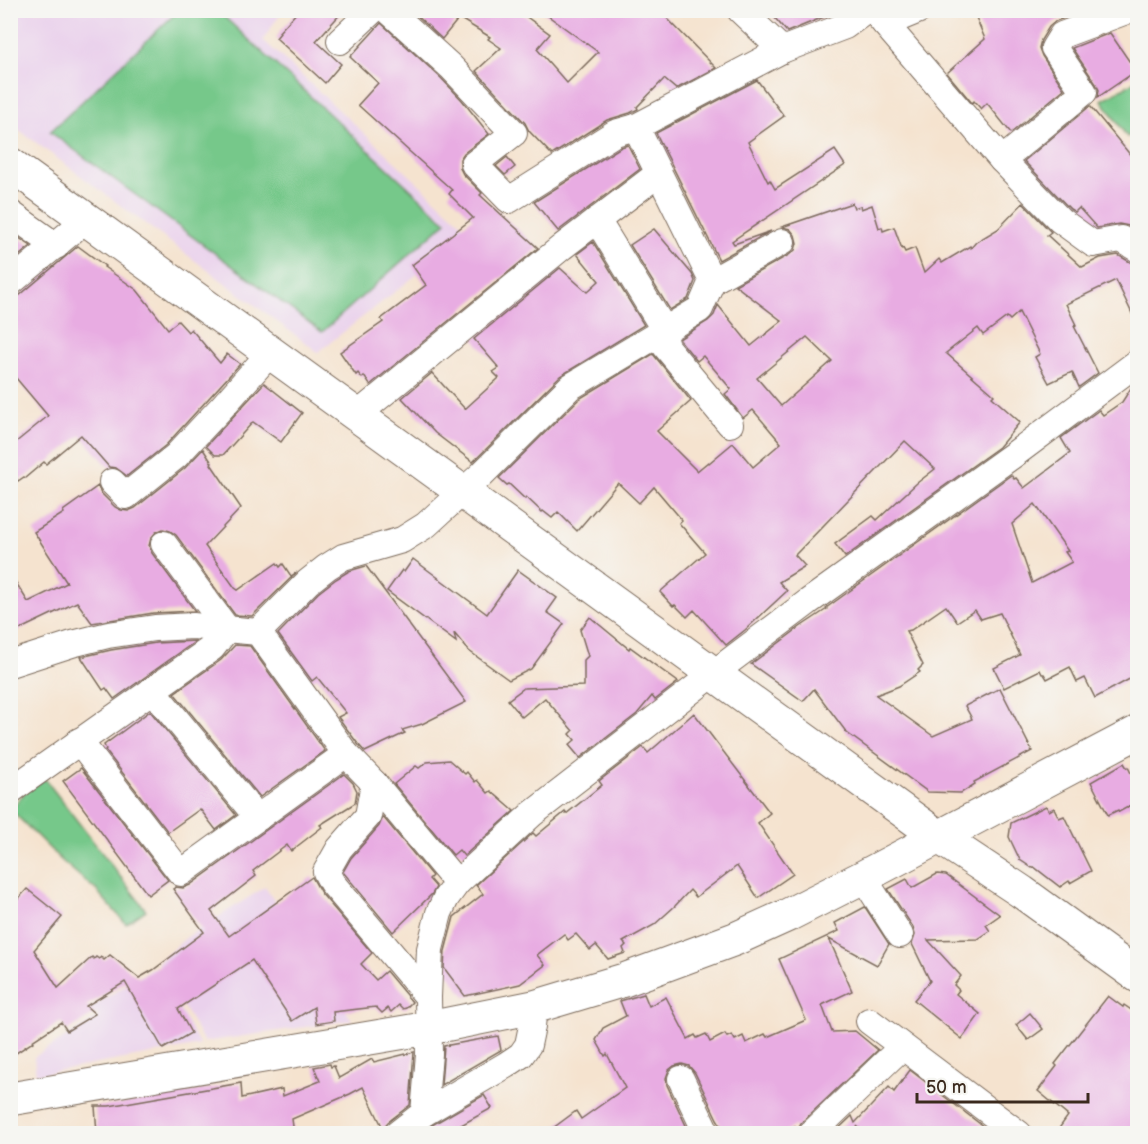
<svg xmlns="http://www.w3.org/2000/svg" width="1148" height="1144" viewBox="0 0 1148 1144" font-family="'Balsamiq Sans',sans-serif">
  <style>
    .built { fill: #ead1ec }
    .green { fill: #76c88a; stroke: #587954; stroke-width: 1.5 }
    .building { fill: #e8ace2; fill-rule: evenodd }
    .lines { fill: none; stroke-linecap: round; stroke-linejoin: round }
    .street-casing { stroke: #7c6b5c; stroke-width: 28 }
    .secondary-casing { stroke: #7c6b5c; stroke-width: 35 }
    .street { stroke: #fff; stroke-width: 26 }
    .secondary { stroke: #fff; stroke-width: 33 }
  </style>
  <rect width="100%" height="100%" fill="#f6f6f2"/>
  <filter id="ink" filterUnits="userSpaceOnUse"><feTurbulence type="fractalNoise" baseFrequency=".0167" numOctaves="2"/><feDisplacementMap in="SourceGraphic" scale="12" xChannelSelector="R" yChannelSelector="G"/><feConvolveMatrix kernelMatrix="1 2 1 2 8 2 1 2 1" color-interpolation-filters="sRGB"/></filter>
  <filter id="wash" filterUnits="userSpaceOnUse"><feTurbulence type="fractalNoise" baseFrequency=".008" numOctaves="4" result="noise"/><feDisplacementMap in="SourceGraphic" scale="24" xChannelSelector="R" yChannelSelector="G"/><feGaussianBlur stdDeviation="1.35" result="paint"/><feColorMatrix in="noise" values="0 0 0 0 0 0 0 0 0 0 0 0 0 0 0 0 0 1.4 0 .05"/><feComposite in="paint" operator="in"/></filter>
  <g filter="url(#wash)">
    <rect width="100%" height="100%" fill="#f5e3cf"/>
    <g class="built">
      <polygon points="10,11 282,11 263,40 471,232 318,352 11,124"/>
      <polygon points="265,887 352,1020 204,1042 157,963 187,937"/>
      <polygon points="156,966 200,1045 36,1075 34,1057 99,1017 90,1008"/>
    </g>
    <g class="green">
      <polygon points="178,11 218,11 446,222 322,332 50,132"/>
      <polygon points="1137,80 1137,131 1127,137 1102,100"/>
      <polygon points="45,779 146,910 126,924 97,891 61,860 11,810 25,792"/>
    </g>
    <g id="blocks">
      <g class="building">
        <polygon points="299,10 344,10 316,41 341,64 325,83 276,38 280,33 279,32"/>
        <polygon points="411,10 517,10 550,34 537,49 567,83 598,52 540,10 659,10 716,68 676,89 664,79 637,107 638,109 630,113 607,120 552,155 529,131 525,123 476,71 501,48 488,39 490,37 459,18 442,39"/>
        <polygon points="768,10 841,10 787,32"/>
        <polygon points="973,10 1085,10 1056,21 1049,27 1041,40 1039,48 1042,56 1064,89 1011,133 987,103 981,109 974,101 972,103 947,73 985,39"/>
        <polygon points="381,23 441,78 462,100 489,134 464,153 460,159 460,168 463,174 482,193 480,195 538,248 370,385 364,376 362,378 358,373 356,375 340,352 383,322 381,319 426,285 412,265 473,218 449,194 452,190 358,105 378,83 350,57"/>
        <polygon points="1110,33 1136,71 1098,97 1099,90 1096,84 1072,48"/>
        <polygon points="757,80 784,116 748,142 768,182 770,180 775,189 835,150 845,165 732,241 734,244 771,231 719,260 656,133"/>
        <polygon points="1090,106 1137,163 1137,231 1129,226 1119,224 1097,228 1079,208 1075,212 1070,209 1024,161"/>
        <polygon points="628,145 640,169 558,231 534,202 621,147"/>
        <polygon points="507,157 515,167 505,175 496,166"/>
        <path d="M852,203L854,208L860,206L861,209L872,205L879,228L882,227L883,231L894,227L902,249L903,248L905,252L915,248L924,273L939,259L942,263L970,246L971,248L976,242L998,229L1023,203L1051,232L1047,235L1082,267L1100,258L1118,255L1130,262L1137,264V324L1116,280L1066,304L1076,325L1074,326L1098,373L1079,387L1072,372L1049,383L1035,357L1040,354L1019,312L1010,320L1007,317L983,335L978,328L946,353L994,395L992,397L1020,422L999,447L845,557L835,544L873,516L877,520L917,483L935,469L905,441L795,555L805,566L779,582L787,591L745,630L726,645L694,610L687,617L675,605L673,606L660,592L705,553L679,523L682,520L654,487L639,503L618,483L577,531L558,512L552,518L543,511L542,512L526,497L525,499L509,484L507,485L499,478L579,399L653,354L691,401L657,431L697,471L708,462L709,463L733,443L753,467L781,443L753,410L743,418L725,394L731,389L703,356L697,361L679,339L708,321L714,315L718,305L751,346L782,321L735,285L789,255L795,250L797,243L795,235L790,229L782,227ZM807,337L832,361L781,406L757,378Z"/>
        <polygon points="654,229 692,274 695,281 688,299 670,310 630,245"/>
        <polygon points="16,236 31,246 10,263 10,240"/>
        <polygon points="593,242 644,325 560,376 473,462 435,433 402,398 432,373 465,409 499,378 493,372 499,368 474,339 560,268 587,292 599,281 577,254"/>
        <polygon points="78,246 105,266 104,267 137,290 168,329 178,321 188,332 191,329 220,363 227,354 240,364 166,445 127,476 116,468 109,467 81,435 46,464 44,462 25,478 24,477 18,481 10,471 10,447 48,416 10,371 10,298 20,295"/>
        <path d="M1137,381V617L1131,620L1137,633V675L1095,698L1085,678L1077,682L1070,667L1047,679L1044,674H1042L1040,670L1004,688L994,668L1020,655L1000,613L981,619L975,610L957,622L946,606L911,630L906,631L923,665L918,670L920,672L899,686L876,695L933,736L972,719L965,706L1000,688L1032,751L974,782L975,784L961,793L928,792L847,733L814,689L803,701L751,664L800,627L827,609L826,608L1011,475L1014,479L1016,478L1024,488L1070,453L1061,438L1099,410L1103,415L1122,402L1133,385ZM1035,504L1068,551L1065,552L1072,562L1032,583L1012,524Z"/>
        <polygon points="264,383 302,413 281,442 253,422 223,455 215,455 206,446"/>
        <polygon points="203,449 212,463 211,464 241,508 205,546 235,588 238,590 277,563 280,567 283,564 291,576 297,572 252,616 235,615 176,535 170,531 163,529 156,532 151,538 149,546 152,553 195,611 153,613 92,623 77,602 10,634 10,573 28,602 67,583 34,532 64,513 63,511 98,486 101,493 115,507 121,510 128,511 135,508 185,468"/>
        <polygon points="413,559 487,614 518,570 557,598 547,612 564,624 531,669 509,680 469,651 454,633 456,642 387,591 402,570 404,572"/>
        <polygon points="366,566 466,702 422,724 402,730 405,733 365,752 358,744 338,717 346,713 317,677 312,681 278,634 318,593 336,579 349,571"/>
        <polygon points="590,617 629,649 630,647 678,682 655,700 652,696 637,714 580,758 569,745 575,740 570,734 573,731 545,698 522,717 508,700 524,688 584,686 584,660 588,656 580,630"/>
        <polygon points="196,641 114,699 106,688 103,690 81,657 111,650 156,643"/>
        <polygon points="235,645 250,646 325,751 260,797 174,693 221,660"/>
        <polygon points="150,711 236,815 216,830 200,809 168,832 105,750 106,749 104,745"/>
        <polygon points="694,713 770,813 758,823 793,874 758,898 737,866 696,897 690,890 675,906 654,925 623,942 626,945 623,948 625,953 608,959 596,945 590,950 576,934 568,940 564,934 537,955 545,965 520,984 465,996 444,968 445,951 454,917 483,894 476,885 533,833 536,836 565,812 566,814 602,785 599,781 643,747 648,753"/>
        <polygon points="449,760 465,774 467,772 475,782 477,780 488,793 491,791 514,811 464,856 459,850 453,855 394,784 416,766 419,768 427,762"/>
        <polygon points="1124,763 1127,768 1128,767 1137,786 1137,802 1119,812 1118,810 1108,815 1091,782"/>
        <polygon points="81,768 168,880 148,895 63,781"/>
        <polygon points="344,774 353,783 357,791 355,803 320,825 322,827 291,851 287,845 253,871 256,876 211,911 229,936 312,877 321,893 372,953 361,964 376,980 386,971 412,1002 406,1008 403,1009 399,1005 391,1012 388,1008 382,1013 376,1007 333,1012 334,1021 316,1024 314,1007 292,1021 252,960 178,1009 191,1033 163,1049 125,982 86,1006 95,1014 67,1031 61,1022 32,1041 33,1042 10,1057 10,908 27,889 62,917 34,950 58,988 92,957 94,959 96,957 99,959 101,957 104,960 110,955 139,978 153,970 204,932 173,889 176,887 183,888 190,885"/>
        <polygon points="1046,806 1049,811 1054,808 1059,818 1064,816 1091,871 1070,883 1069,881 1060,887 1034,867 1032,868 1020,860 1009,837 1011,823"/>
        <polygon points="383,817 432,876 429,879 436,887 432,894 393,932 343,872 351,858 379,826"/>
        <polygon points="937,874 946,875 1000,915 986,925 990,931 978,939 928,940 961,976 954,985 959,990 956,994 980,1014 962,1039 914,1000 930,981 912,944 915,935 913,927 888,889 907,879 912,888"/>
        <polygon points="865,907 889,944 877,965 829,939 852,991 822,1005 832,1032 855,1031 878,1050 801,1123 797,1130 795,1126 780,1134 726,1134 717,1119 695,1073 689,1066 682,1064 674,1066 669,1070 666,1078 667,1085 690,1134 545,1134 576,1111 581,1119 625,1088 607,1054 605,1056 596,1040 603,1028 626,1016 620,1001 644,994 649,1006 666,997 688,1039 695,1035 697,1038 706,1034 710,1042 725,1034 727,1037 732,1035 735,1040 743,1036 746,1043 765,1034 767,1037 806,1020 779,959 839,931 835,923"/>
        <polygon points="1108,996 1123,1007 1124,1005 1137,1014 1137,1134 1055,1134 1068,1116 1038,1091 1057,1066 1055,1064"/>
        <polygon points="1030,1013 1043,1029 1028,1040 1016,1025"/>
        <polygon points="498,1036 501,1050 441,1085 444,1046"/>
        <polygon points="414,1052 410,1105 388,1122 383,1128 363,1087 350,1094 292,1119 294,1134 97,1134 95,1106 109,1106 241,1083 242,1098 282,1089 283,1096 320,1081 314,1067 330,1064 331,1067 334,1066 339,1078 372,1059 374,1062"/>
        <polygon points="910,1070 993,1134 865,1134 857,1126 861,1134 833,1134 852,1116 855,1123 889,1087 894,1092"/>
        <polygon points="484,1095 492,1108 445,1134 422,1134 432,1125"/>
      </g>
    </g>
  </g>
  <g filter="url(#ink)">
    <use href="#blocks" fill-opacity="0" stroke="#7c6b5c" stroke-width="1.5"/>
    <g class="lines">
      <g class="street-casing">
        <g id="street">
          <polyline points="388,10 451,67 514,133 474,164 509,200 615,133 636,127 782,50 845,26 867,10"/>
          <polyline points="740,10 782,50"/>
          <polyline points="873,10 1002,160 1060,220 1093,244 1121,239 1138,249"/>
          <polyline points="885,24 919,10"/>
          <polyline points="340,41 373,10"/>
          <polyline points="1002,160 1084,92 1054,48 1062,35 1129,10"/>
          <polyline points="10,213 56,246"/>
          <polyline points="597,220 659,321 666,347 730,424"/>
          <polyline points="712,281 782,242"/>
          <polyline points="10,283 71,232 86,218"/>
          <polyline points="357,415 562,247 658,174"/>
          <polyline points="112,482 126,496 176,456 222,407 271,352"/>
          <polyline points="258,632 308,582 327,567 343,557 402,540 426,525 480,476 570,387 700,309 712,281 636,127"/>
          <polyline points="10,664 72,644 108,635 155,628 193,626 258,632 346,754 374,783 457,883"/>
          <polyline points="152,690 258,818"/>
          <polyline points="79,741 181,873 346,754"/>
          <polyline points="374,783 368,816 339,849 326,872 332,883 428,997"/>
          <polyline points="10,791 212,648 227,629 164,544"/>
          <polyline points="863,877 900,935"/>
          <polyline points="869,1021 1019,1134"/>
          <polyline points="681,1079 707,1134"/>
          <polyline points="424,1113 429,1054 428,997 430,949 439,913 446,898 457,883 532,814 731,660 808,602 1016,453 1138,362"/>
          <polyline points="397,1134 424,1113 506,1065 521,1055 528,1045 532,1026 534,1007"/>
          <polyline points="811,1134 902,1047"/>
        </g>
      </g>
      <g class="secondary-casing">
        <g id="secondary">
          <polyline points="10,164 939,837 1022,892 1138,976"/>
          <polyline points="10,1099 429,1028 534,1007 624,980 735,939 788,915 863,877 1138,732"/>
        </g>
      </g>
      <use href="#street" class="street"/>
      <use href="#secondary" class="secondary"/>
    </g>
  </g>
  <rect width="1148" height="1144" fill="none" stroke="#f6f6f2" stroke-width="36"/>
  <path d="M917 1093v9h171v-9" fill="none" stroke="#3b2a1e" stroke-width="3"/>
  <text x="926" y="1093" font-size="18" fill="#3b2a1e" stroke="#f6f6f2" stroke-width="4.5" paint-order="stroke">50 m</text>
</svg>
